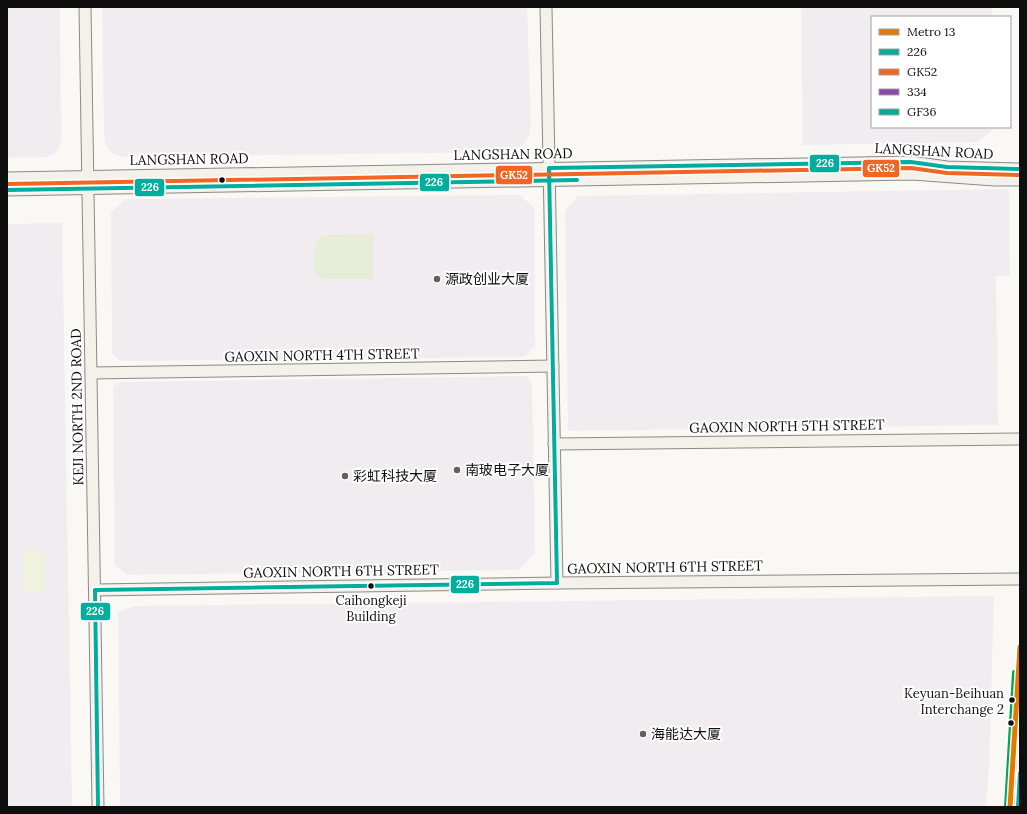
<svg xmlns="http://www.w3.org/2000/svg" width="1027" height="814" viewBox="0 0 1027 814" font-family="Lora,'Noto Sans SC',serif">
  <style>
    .industrial { fill: #f1ecef }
    .green { fill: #e7edd6 }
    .pitch { fill: #eff2df }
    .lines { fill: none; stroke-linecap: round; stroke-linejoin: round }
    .secondary-casing { stroke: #8b8a88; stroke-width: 13 }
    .secondary { stroke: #f4f1eb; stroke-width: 11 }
    .bus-1-casing { stroke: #fff; stroke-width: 7 }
    .bus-2-casing { stroke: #fff; stroke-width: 7 }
    .bus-3-casing { stroke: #fff; stroke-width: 7 }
    .bus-4-casing { stroke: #fff; stroke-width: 7 }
    .bus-5-casing { stroke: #fff; stroke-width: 7 }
    .bus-1 { stroke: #01ad9c; stroke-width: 4 }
    .bus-2 { stroke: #f26522; stroke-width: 4 }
    .bus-3 { stroke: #8e44ad; stroke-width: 4 }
    .bus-4 { stroke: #01ad9c; stroke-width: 4 }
    .bus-5 { stroke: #00a651; stroke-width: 4 }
    .metro-1-casing { stroke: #fff; stroke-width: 8 }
    .metro-1 { stroke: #de7c00; stroke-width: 5 }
    .bus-dot { fill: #0e0e0e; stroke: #fff; stroke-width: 1.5 }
    .poi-dot { fill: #61605e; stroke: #fff; stroke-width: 1.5 }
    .labels { text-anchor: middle; stroke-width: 4; stroke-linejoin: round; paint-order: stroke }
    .bus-label { font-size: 13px; fill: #0e0e0e; stroke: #fff }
    .street-label { font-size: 14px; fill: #0e0e0e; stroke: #fff }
    .poi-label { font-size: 14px; fill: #0e0e0e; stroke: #fff; text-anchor: start }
    .line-badge { stroke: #fff; stroke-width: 1.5 }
    .badge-label { font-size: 11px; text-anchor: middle; font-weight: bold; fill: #fff }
  </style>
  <rect width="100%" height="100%" fill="#faf8f4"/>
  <g class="industrial">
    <polygon points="7,7 60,7 61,141 59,148 54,154 47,157 7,158"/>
    <polygon points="102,7 527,7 531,126 529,137 524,144 516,150 509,152 123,157 113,154 106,146 104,135"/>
    <polygon points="801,7 992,7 992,17 872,17 872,127 993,127 993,130 977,142 803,145"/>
    <polygon points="1009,189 1010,276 996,276 998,425 568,431 565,211 578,196"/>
    <polygon points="520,195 534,208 535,346 524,357 121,361 112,354 111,212 126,199"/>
    <polygon points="62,223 72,807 7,807 7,224"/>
    <polygon points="526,376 532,384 535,552 519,570 127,575 115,565 113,386 120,382"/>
    <polygon points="994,596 989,765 986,807 120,807 118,612 136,606"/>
  </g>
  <path class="green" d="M373,234V279H327L321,278L314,271C314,255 310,239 328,235Z"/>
  <polygon class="pitch" points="44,549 45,591 23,591 22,550"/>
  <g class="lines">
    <g class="secondary-casing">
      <g id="secondary">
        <polyline points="85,7 98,807"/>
        <polyline points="546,7 557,583"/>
        <polyline points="7,178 911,162 947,167 1020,169"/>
        <polyline points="7,190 912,174 994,180 1020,180"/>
        <polyline points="91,373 553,366"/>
        <polyline points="554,444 1020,439"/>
        <polyline points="95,590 557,583 1020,579"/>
        <polyline points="1012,807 1020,672"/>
      </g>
    </g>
    <use href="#secondary" class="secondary"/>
    <g class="bus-1-casing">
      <g id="bus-1">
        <polyline points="7,190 577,180"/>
        <polyline points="98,807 95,590 557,583 549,168 911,162 947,167 1020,169"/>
      </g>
    </g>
    <g class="bus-2-casing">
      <polyline id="bus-2" points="7,184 911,168 947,173 1020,175"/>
    </g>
    <g class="bus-3-casing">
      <polyline id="bus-3" points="1012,807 1020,672"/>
    </g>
    <g class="bus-4-casing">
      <polyline id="bus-4" points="1018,807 1020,773"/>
    </g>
    <g class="bus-5-casing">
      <polyline id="bus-5" points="1006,807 1014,672"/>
    </g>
    <use href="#bus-1" class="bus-1"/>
    <use href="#bus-2" class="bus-2"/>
    <use href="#bus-3" class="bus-3"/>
    <use href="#bus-4" class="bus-4"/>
    <use href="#bus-5" class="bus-5"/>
    <g class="metro-1-casing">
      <polyline id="metro-1" points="1010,807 1020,647"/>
    </g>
    <use href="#metro-1" class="metro-1"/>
  </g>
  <g class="bus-dot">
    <circle cx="222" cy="180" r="3.5"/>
    <circle cx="371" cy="586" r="3.5"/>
    <circle cx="1012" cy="700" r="3.5"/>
    <circle cx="1011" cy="723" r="3.5"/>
  </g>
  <g class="poi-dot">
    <circle cx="437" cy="279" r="4"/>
    <circle cx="457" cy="470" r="4"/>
    <circle cx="345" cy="476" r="4"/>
    <circle cx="643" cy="734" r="4"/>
  </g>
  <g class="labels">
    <g class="bus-label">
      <text x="371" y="605">Caihongkeji<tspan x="371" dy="16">Building</tspan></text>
      <text x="1004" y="698" text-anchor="end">Keyuan-Beihuan<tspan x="1004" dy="16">Interchange 2</tspan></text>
    </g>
    <g class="street-label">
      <text transform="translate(934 151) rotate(3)" y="5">LANGSHAN ROAD</text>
      <text transform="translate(513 154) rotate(-1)" y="5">LANGSHAN ROAD</text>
      <text transform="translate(189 159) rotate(-1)" y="5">LANGSHAN ROAD</text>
      <text transform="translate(322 355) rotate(-1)" y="5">GAOXIN NORTH 4TH STREET</text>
      <text transform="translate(77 407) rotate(-91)" y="5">KEJI NORTH 2ND ROAD</text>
      <text transform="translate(787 426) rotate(-1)" y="5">GAOXIN NORTH 5TH STREET</text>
      <text transform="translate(665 567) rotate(-1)" y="5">GAOXIN NORTH 6TH STREET</text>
      <text transform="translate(341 571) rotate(-1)" y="5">GAOXIN NORTH 6TH STREET</text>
    </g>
    <g class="poi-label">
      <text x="445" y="284">源政创业大厦</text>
      <text x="465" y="475">南玻电子大厦</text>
      <text x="353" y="481">彩虹科技大厦</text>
      <text x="651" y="739">海能达大厦</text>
    </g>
  </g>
  <g class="line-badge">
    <rect x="809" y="154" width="31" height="19" rx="4" fill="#01ad9c"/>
    <rect x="862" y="159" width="38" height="19" rx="4" fill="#f26522"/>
    <rect x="495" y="165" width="38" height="20" rx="4" fill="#f26522"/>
    <rect x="419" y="173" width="31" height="19" rx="4" fill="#01ad9c"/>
    <rect x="134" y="178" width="31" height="19" rx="4" fill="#01ad9c"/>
    <rect x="450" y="575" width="30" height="19" rx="4" fill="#01ad9c"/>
    <rect x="80" y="602" width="31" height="19" rx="4" fill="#01ad9c"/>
  </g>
  <g class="badge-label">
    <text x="825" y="167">226</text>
    <text x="881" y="172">GK52</text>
    <text x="514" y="179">GK52</text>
    <text x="434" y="186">226</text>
    <text x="150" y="191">226</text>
    <text x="465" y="588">226</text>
    <text x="95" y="615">226</text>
  </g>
  <rect width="1027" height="814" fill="none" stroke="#0e0e0e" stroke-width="16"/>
  <rect x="871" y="16" width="140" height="112" fill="#ffffff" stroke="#9f9f9f"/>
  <rect x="879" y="29" width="20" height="6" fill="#de7c00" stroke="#9f9f9f"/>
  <text x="907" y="36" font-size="12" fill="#0e0e0e">Metro 13</text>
  <rect x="879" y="49" width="20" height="6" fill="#01ad9c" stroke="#9f9f9f"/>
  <text x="907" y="56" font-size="12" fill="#0e0e0e">226</text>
  <rect x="879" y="69" width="20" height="6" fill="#f26522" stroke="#9f9f9f"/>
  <text x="907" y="76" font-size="12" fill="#0e0e0e">GK52</text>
  <rect x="879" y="89" width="20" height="6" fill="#8e44ad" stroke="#9f9f9f"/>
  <text x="907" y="96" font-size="12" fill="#0e0e0e">334</text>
  <rect x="879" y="109" width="20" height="6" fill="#01ad9c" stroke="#9f9f9f"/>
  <text x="907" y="116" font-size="12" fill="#0e0e0e">GF36</text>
</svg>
